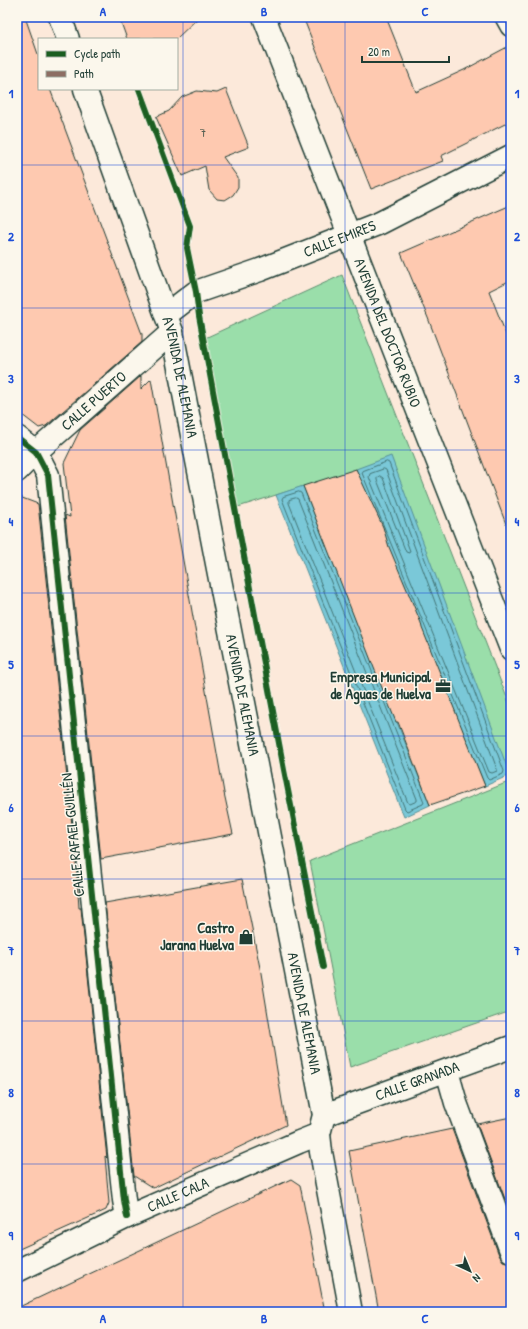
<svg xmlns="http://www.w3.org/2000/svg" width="528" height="1329" viewBox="0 0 528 1329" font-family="'Patrick Hand',sans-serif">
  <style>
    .green { fill: #9adeaa; stroke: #5c8e6f }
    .water { fill: #7ac8d8; stroke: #569096 }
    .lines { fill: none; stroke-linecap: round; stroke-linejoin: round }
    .shore { stroke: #437576; stroke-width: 1 }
    .building { fill: #fec9b0; stroke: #1f3d34 }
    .pedestrian-casing { stroke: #1f3d34; stroke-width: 24 }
    .minor-casing { stroke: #1f3d34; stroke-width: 25 }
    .tertiary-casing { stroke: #1f3d34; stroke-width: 25 }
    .secondary-casing { stroke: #1f3d34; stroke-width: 25 }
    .pedestrian { stroke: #fbf7ec; stroke-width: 21 }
    .minor { stroke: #fbf7ec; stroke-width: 22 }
    .tertiary { stroke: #fbf7ec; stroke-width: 22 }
    .secondary { stroke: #fbf7ec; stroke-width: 22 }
    .quiet { stroke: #8d6e63; stroke-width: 5; stroke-dasharray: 10 5; stroke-linecap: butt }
    .cycleway-casing { stroke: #fbf7ec; stroke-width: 8 }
    .cycleway { stroke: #1b5e20; stroke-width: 6 }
    .grid { fill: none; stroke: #1d4ed8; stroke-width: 1; stroke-opacity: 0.55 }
    .labels { text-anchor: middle; stroke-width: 3; stroke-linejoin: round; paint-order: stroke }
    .number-label { font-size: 13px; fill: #576053 }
    .street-label { font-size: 15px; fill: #1f3d34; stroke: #fbf7ec }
    .poi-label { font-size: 15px; font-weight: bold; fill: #1f3d34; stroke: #fbf7ec; text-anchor: end }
    .neatline { fill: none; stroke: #1d4ed8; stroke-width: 1.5 }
    .grid-label { font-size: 13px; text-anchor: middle; font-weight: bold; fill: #1d4ed8 }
  </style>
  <rect width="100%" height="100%" fill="#fce9da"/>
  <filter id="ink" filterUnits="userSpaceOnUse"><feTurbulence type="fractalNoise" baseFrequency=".025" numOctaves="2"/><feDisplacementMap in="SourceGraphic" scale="8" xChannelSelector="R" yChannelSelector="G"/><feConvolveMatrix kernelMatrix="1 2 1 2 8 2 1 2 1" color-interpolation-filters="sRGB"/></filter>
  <g filter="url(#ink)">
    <g class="green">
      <polygon points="342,275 511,708 511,779 384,461 238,507 205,338"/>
      <polygon points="511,781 511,1011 350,1067 310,861"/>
    </g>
    <g class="water">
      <polygon points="391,456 510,775 485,786 356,469"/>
      <polygon points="303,486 430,805 404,817 276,495"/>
    </g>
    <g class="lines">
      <g class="shore">
        <polygon points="387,462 389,463 504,771 503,774 489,780 487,778 362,473 363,471"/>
        <polygon points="384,469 386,470 497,769 497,771 492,773 489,772 369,477 370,474"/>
        <polygon points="380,476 383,478 410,551 409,553 406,552 377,480 377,478"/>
        <polygon points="299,492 301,493 424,802 423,804 407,811 405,809 282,499 283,497"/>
        <polygon points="296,498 298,499 417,799 417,801 410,804 408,803 289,503 289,500"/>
      </g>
    </g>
    <g class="building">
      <polygon points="17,17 25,17 39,57 39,89 50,89 142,334 142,342 46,426 39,428 17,411"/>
      <polygon points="119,17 199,17 176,39 127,39"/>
      <polygon points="303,17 386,17 416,92 464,70 511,45 511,121 441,156 443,161 371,189"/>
      <polygon points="226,89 249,147 223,157 238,178 238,187 233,195 225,200 217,199 209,190 205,166 182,176 156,117 169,111 182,97 197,91 217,93"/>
      <polygon points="511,205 511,280 489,291 511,347 511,532 509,532 428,318 401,253"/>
      <polygon points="141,376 141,389 151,379 224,793 233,834 101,859 65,515 70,517 64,463 80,430"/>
      <polygon points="356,469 383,527 389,547 421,623 422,628 485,786 430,805 398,722 396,722 374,668 303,486"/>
      <polygon points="17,496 38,504 76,863 79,908 81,908 107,1158 105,1156 109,1203 106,1210 17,1250"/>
      <polygon points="242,879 261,973 286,1125 153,1188 134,1176 105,903"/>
      <polygon points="511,1117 511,1215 477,1124"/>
      <polygon points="452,1129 499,1255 503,1261 511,1263 511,1312 379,1312 349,1151"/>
      <polygon points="291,1179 300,1185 325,1312 17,1312 17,1308"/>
    </g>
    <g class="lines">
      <g class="pedestrian-casing">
        <polyline id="pedestrian" points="506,17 511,26"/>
      </g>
      <g class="minor-casing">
        <g id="minor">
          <path id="s1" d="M166,315L196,292L260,270L380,223L511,156"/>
          <polyline points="17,437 36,452 48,475 124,1200 127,1217"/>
          <polyline points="447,1071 456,1103 511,1251"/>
        </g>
      </g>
      <g class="tertiary-casing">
        <g id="tertiary">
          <path id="s2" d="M17,471L36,452L172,332"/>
          <path id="s3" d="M324,1115L511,1047"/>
          <path id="s4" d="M17,1271L127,1217L299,1142L319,1134"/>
        </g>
      </g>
      <g class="secondary-casing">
        <g id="secondary">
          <polyline points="60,17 68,39"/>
          <path id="s5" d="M264,17L511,649"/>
          <path id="s6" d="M85,89L172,332L324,1115L319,1134L321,1152L351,1312"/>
        </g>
      </g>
      <use href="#pedestrian" class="pedestrian"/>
      <use href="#minor" class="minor"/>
      <use href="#tertiary" class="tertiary"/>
      <use href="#secondary" class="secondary"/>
      <polyline class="quiet" points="506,17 511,26"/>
      <g class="cycleway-casing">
        <g id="cycleway">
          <polyline points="139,89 190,226 187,248 196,292 199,316 284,770 323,967"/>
          <polyline points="17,437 36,452 48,475 124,1200 127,1217"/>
        </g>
      </g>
      <use href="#cycleway" class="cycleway"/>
    </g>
  </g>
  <path class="grid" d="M183,17V1312M345,17V1312M17,165H511M17,308H511M17,450H511M17,593H511M17,736H511M17,879H511M17,1021H511M17,1164H511"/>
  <defs>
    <g id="office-bare" transform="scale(1.2)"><path d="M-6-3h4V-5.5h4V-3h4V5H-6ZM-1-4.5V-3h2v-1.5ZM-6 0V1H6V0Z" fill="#1f3d34" stroke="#fbf7ec" stroke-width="2.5" paint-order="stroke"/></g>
    <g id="shop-bare" transform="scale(1.2)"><path d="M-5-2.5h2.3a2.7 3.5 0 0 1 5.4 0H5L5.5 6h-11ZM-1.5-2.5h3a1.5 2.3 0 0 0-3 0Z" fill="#1f3d34" stroke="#fbf7ec" stroke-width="2.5" paint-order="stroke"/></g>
  </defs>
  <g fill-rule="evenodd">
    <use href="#office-bare" x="443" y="686"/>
    <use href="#shop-bare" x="246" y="937"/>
  </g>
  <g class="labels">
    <g class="number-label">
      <text x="203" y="137">7</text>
    </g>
    <g class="street-label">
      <text dy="5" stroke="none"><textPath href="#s1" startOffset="191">CALLE EMIRES</textPath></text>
      <text dy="5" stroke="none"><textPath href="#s5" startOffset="339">AVENIDA DEL DOCTOR RUBIO</textPath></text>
      <text dy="5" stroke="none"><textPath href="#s6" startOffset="304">AVENIDA DE ALEMANIA</textPath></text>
      <text dy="5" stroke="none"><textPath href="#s2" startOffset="104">CALLE PUERTO</textPath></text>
      <text dy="5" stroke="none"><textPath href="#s6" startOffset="628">AVENIDA DE ALEMANIA</textPath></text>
      <text transform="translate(73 835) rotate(-96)" y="5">CALLE RAFAEL GUILLÉN</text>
      <text dy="5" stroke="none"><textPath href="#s6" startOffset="952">AVENIDA DE ALEMANIA</textPath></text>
      <text dy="5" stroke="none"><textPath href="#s3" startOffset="99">CALLE GRANADA</textPath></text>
      <text dy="5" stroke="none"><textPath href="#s4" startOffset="178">CALLE CALA</textPath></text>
    </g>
    <g class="poi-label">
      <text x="431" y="682">Empresa Municipal<tspan x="431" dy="17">de Aguas de Huelva</tspan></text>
      <text x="234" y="933">Castro<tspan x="234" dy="17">Jarana Huelva</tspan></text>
    </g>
  </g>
  <rect width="528" height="1329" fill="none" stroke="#fbf7ec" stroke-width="44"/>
  <rect x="38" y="38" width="140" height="52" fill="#fbf7ec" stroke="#a3ada2"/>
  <rect x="46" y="51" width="20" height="6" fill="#1b5e20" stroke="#a3ada2"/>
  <text x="74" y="58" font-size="12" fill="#1f3d34">Cycle path</text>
  <rect x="46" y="71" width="20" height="6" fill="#8d6e63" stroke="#a3ada2"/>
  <text x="74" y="78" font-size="12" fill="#1f3d34">Path</text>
  <g transform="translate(470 1271) rotate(136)" stroke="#fbf7ec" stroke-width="3" paint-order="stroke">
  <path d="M0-3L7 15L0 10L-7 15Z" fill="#1f3d34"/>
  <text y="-6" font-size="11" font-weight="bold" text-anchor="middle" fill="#1f3d34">N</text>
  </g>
  <path d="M362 56v6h87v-6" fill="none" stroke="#1f3d34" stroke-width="2"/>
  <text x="368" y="56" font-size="12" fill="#1f3d34" stroke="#fbf7ec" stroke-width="3" paint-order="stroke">20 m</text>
  <rect x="22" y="22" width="484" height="1285" class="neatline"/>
  <g class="grid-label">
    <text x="103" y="16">A</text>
    <text x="264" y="16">B</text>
    <text x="425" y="16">C</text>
    <text x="11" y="98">1</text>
    <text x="517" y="98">1</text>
    <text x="11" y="241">2</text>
    <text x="517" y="241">2</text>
    <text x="11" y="383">3</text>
    <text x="517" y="383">3</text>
    <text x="11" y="526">4</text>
    <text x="517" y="526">4</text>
    <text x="11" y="669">5</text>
    <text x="517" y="669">5</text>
    <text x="11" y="812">6</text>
    <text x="517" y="812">6</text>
    <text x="11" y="955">7</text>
    <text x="517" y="955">7</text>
    <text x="11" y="1097">8</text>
    <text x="517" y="1097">8</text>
    <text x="11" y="1240">9</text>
    <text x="517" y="1240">9</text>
    <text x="103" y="1323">A</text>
    <text x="264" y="1323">B</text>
    <text x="425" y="1323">C</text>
  </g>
</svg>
